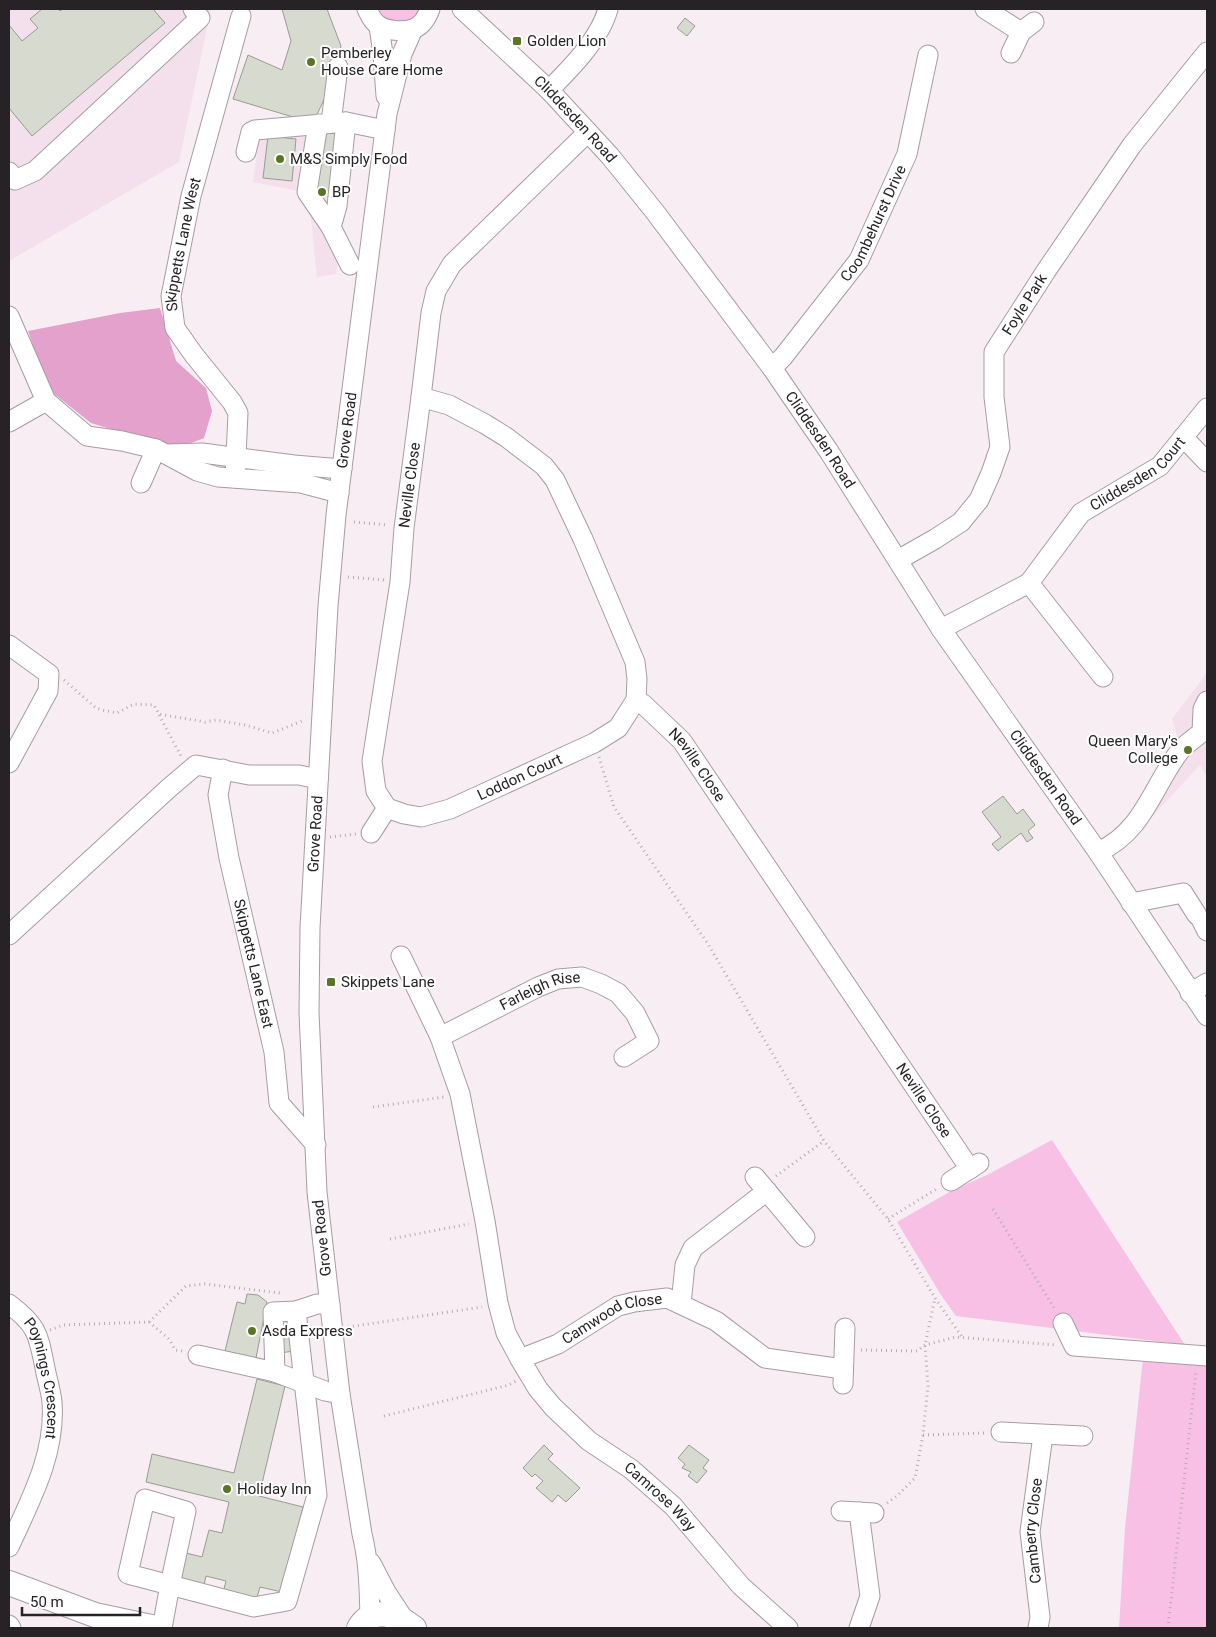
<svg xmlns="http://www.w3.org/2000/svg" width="1216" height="1637" viewBox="0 0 1216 1637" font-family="Roboto,sans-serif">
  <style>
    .built { fill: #f4e0ec }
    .green { fill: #f8c0e4 }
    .forest { fill: #e3a1cc }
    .building { fill: #d6dacf; stroke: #979c91 }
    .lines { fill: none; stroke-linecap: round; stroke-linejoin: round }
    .minor-casing { stroke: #a79ca3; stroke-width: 21 }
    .major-casing { stroke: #a79ca3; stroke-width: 26 }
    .path { stroke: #b6adb2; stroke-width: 3; stroke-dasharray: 1 4; stroke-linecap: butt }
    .minor { stroke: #fff; stroke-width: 19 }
    .major { stroke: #fff; stroke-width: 24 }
    .poi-dot { fill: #5b7527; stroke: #fefefe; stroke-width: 2 }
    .labels { text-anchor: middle; stroke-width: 4; stroke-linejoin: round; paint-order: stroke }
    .poi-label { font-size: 15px; fill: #262225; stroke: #fefefe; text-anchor: start }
    .street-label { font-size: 15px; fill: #262225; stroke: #fefefe }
  </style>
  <rect width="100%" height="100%" fill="#f9edf4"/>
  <g class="built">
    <polygon points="9,9 211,9 179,162 9,261"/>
    <polygon points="355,112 336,274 317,277 310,210 301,194 294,190 253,182 261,122"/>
    <polygon points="1207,673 1207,776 1200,765 1121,850 1116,842 1177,735 1172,719"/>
  </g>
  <g class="green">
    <polygon points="377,9 425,9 406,24 384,19"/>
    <polygon points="1052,1140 1185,1345 956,1316 941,1295 897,1222 953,1190 987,1175"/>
    <polygon points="1143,1358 1207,1363 1207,1628 1119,1628 1125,1528"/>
  </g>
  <polygon class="forest" points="160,308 176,361 206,388 212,411 204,438 176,449 91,423 48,389 28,331 120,313"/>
  <g class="building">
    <polygon points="42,9 58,9 60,11 63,9 153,9 165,23 32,136 9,108 9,25 22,41 38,28 30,19"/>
    <polygon points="282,9 327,9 341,46 335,76 313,123 233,99 248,55 282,70 291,41"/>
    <polygon points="685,18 695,26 687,36 677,28"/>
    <polygon points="319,132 342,134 334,194 312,192"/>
    <polygon points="268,136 296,139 292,181 263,178"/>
    <polygon points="1003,796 1017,814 1023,809 1035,825 1028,831 1033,838 1027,842 1021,833 998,851 992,844 1001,837 982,812"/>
    <polygon points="247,1294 258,1295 267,1302 256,1358 225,1351 237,1302 245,1304"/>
    <polygon points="301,1319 304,1350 270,1354 267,1322"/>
    <polygon points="257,1379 285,1386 259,1496 303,1507 282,1592 260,1587 256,1601 223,1593 226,1581 206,1576 204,1585 180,1579 186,1553 202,1557 209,1530 222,1533 229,1502 146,1482 152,1454 234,1473"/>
    <polygon points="544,1445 553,1454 548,1459 580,1488 566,1502 558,1495 552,1502 536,1488 543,1481 535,1474 532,1477 523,1468"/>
    <polygon points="689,1445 709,1460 703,1468 707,1471 697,1483 688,1476 691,1472 682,1468 685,1464 678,1458"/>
  </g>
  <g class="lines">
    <g class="minor-casing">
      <g id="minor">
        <path d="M367,9C370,15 372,21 378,25C386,31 403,32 413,29C422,26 427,17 430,9"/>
        <path id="s1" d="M462,9L549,90L610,156L655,212L772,368L828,450L941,629L1098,852L1207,1016"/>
        <polyline points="985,9 1021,32 1034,22"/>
        <polyline points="379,26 383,54 386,96"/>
        <polyline points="1011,53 1021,32"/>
        <path d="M549,90C570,69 600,39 608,9"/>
        <polyline points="346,122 337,206 331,227 350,265"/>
        <polyline points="331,123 338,67"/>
        <polyline points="318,124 307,192 331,227"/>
        <polyline points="246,152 251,132 255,130 346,122 385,130"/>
        <polyline points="9,172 15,180 35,171 200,18 193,9"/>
        <polyline points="9,316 46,401 87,436 122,441 156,449 197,471 218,477 301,483 339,493"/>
        <path id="s2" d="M772,368L783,357L859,260L907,154L928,55"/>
        <polyline points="9,422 46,401"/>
        <polyline points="1183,437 1207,462"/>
        <polyline points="167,454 202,453 294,465 342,469"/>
        <path id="s3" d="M235,478L238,413L232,402L194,355L175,328L171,296L191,196L241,16"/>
        <polyline points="141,483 156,449"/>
        <path id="s4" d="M898,560L935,539L961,522L979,500L991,473L1000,447L994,397V352L1046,271L1132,145L1207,52"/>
        <polyline points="1029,583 1103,677"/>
        <path id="s5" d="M941,629L1029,583L1081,513L1160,466L1207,408"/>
        <polyline points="9,645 49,674 48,691 9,763"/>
        <path id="s6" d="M636,700L643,704L682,741L970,1169"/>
        <path id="s7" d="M223,769L218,795L229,858L274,1052L279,1103L316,1145"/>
        <path id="s8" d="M387,808L404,814L421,817L450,809L594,743L618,728L636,700L637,679L635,662L583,539L555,480L544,466L506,437L485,424L449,405L421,397L431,313L436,291L452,264L588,132"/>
        <path id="s9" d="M387,808L376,791L372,761L400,582L404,528L421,397"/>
        <polyline points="371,833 387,808"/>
        <path d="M1098,852C1143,832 1152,788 1179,752C1184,745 1195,738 1202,732L1203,709L1207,701"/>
        <polyline points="1131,903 1183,893 1197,915"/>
        <polyline points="1202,921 1207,931"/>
        <polyline points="9,935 169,788 196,765 249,775 299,775 318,779"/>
        <path id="s10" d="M401,956L440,1037L460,1094L485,1221L498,1303L506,1333L520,1359L538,1389L553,1407L589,1441L631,1469L673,1506L741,1586L788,1628"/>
        <polyline points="1190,993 1207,983"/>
        <path id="s11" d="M440,1037L538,987L558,979L582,977L601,984L618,993L635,1013L649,1041L624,1057"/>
        <polyline points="755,1177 805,1237"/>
        <polyline points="951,1181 979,1163"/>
        <path id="s12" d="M9,1304C38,1326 38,1334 45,1368C47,1379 51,1391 52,1402C56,1454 30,1501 9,1547"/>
        <polyline points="330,1304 317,1304 296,1311 273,1312 275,1372 325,1391 340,1394"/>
        <polyline points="681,1304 685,1265 693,1248 767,1191"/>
        <polyline points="1063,1323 1074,1346 1207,1356"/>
        <polyline points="198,1355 275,1372"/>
        <path id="s13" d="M520,1359L558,1344L618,1306L634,1302L667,1298L716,1321L765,1358L843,1369"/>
        <polyline points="843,1384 845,1328"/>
        <polyline points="1001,1432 1083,1436"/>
        <polygon points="145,1499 186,1511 170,1585 128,1574"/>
        <polyline points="841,1511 874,1513"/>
        <polyline points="859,1512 870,1596 859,1628"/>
        <polyline points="371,1563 386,1592 405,1621"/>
        <path id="s14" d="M370,1616C369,1588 369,1562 362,1534L340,1394L317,1192L309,1012L310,928L328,606L336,515L387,114L402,54L413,29"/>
        <polyline points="9,1625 11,1628"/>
        <polyline points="162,1628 170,1585 254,1607 287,1601 317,1495 296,1311"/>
        <path id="s15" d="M1038,1628L1040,1617L1030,1532L1043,1435"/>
      </g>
    </g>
    <g class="major-casing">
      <g id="major">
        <polyline points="9,1583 95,1615 156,1628"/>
        <path d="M359,1628C373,1605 397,1615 414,1628"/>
      </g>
    </g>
    <g class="path">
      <polyline points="354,522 388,525"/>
      <polyline points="348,577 385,580"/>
      <polyline points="64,680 96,708 102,710 117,713 134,704 154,705 159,714 205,722 216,720 245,725 272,733 305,720"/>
      <polyline points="159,715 181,756"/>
      <polyline points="599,757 614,807 708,944 824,1141 888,1219 935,1298 962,1337"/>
      <polyline points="330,837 356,834"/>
      <polyline points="373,1107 444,1097"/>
      <polyline points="776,1176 824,1141"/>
      <polyline points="993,1209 1056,1311"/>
      <polyline points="888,1219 938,1188"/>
      <polyline points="390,1239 469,1224"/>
      <polyline points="149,1322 170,1340 175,1350 183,1351"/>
      <polyline points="348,1327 482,1307"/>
      <polyline points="50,1330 63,1325 149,1322 186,1286 205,1284 280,1293"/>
      <polyline points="861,1350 917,1351 925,1345 956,1337 1056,1345"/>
      <polyline points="384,1416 509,1385 516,1381"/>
      <polyline points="923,1435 985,1433"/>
      <polyline points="887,1503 897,1496 915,1478 923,1435 928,1386 925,1345 935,1298"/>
      <polyline points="1168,1628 1196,1371"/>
    </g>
    <use href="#minor" class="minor"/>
    <use href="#major" class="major"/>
  </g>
  <g class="poi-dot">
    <rect x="512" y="36" width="10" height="10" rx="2.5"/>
    <circle cx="311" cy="62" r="5"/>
    <circle cx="280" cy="159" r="5"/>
    <circle cx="322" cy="192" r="5"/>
    <circle cx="1188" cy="750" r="5"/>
    <rect x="326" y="977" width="10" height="10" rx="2.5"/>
    <circle cx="252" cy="1331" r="5"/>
    <circle cx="227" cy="1489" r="5"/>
  </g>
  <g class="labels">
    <g class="poi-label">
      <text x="527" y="46">Golden Lion</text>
      <text x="321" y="58">Pemberley<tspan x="321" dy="17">House Care Home</tspan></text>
      <text x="290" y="164">M&amp;S Simply Food</text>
      <text x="332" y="197">BP</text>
      <text x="1178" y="746" text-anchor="end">Queen Mary's<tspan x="1178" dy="17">College</tspan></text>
      <text x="341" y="987">Skippets Lane</text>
      <text x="262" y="1336">Asda Express</text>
      <text x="237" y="1494">Holiday Inn</text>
    </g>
    <g class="street-label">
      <text dy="5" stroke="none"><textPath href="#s1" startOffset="158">Cliddesden Road</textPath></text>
      <text dy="5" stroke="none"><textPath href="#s2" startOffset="178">Coombehurst Drive</textPath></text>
      <text dy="5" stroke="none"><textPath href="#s3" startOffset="256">Skippetts Lane West</textPath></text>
      <text dy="5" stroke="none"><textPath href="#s4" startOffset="311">Foyle Park</textPath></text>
      <text dy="5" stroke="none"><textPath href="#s14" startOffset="1191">Grove Road</textPath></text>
      <text dy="5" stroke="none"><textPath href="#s1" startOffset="562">Cliddesden Road</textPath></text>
      <text dy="5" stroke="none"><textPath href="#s5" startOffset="256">Cliddesden Court</textPath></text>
      <text dy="5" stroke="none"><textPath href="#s9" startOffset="329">Neville Close</textPath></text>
      <text dy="5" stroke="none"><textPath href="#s6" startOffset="90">Neville Close</textPath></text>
      <text dy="5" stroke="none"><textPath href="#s8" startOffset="142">Loddon Court</textPath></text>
      <text dy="5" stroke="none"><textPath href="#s1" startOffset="968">Cliddesden Road</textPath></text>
      <text dy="5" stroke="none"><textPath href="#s14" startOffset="786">Grove Road</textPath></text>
      <text dy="5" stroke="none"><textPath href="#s7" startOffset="199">Skippetts Lane East</textPath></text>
      <text dy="5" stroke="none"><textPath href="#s11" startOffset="111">Farleigh Rise</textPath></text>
      <text dy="5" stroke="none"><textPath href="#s6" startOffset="495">Neville Close</textPath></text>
      <text transform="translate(322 1238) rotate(-96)" y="5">Grove Road</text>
      <text dy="5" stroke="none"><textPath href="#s13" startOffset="102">Camwood Close</textPath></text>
      <text dy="5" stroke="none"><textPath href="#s12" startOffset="86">Poynings Crescent</textPath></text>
      <text dy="5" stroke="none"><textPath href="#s10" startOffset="622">Camrose Way</textPath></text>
      <text dy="5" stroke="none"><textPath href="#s15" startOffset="98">Camberry Close</textPath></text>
    </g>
  </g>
  <rect width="1216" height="1637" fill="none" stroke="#262225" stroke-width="20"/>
  <path d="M22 1607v8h118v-8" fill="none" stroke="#262225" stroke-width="2.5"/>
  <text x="30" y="1607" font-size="15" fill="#262225" stroke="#fefefe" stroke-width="4" paint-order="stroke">50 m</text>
</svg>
